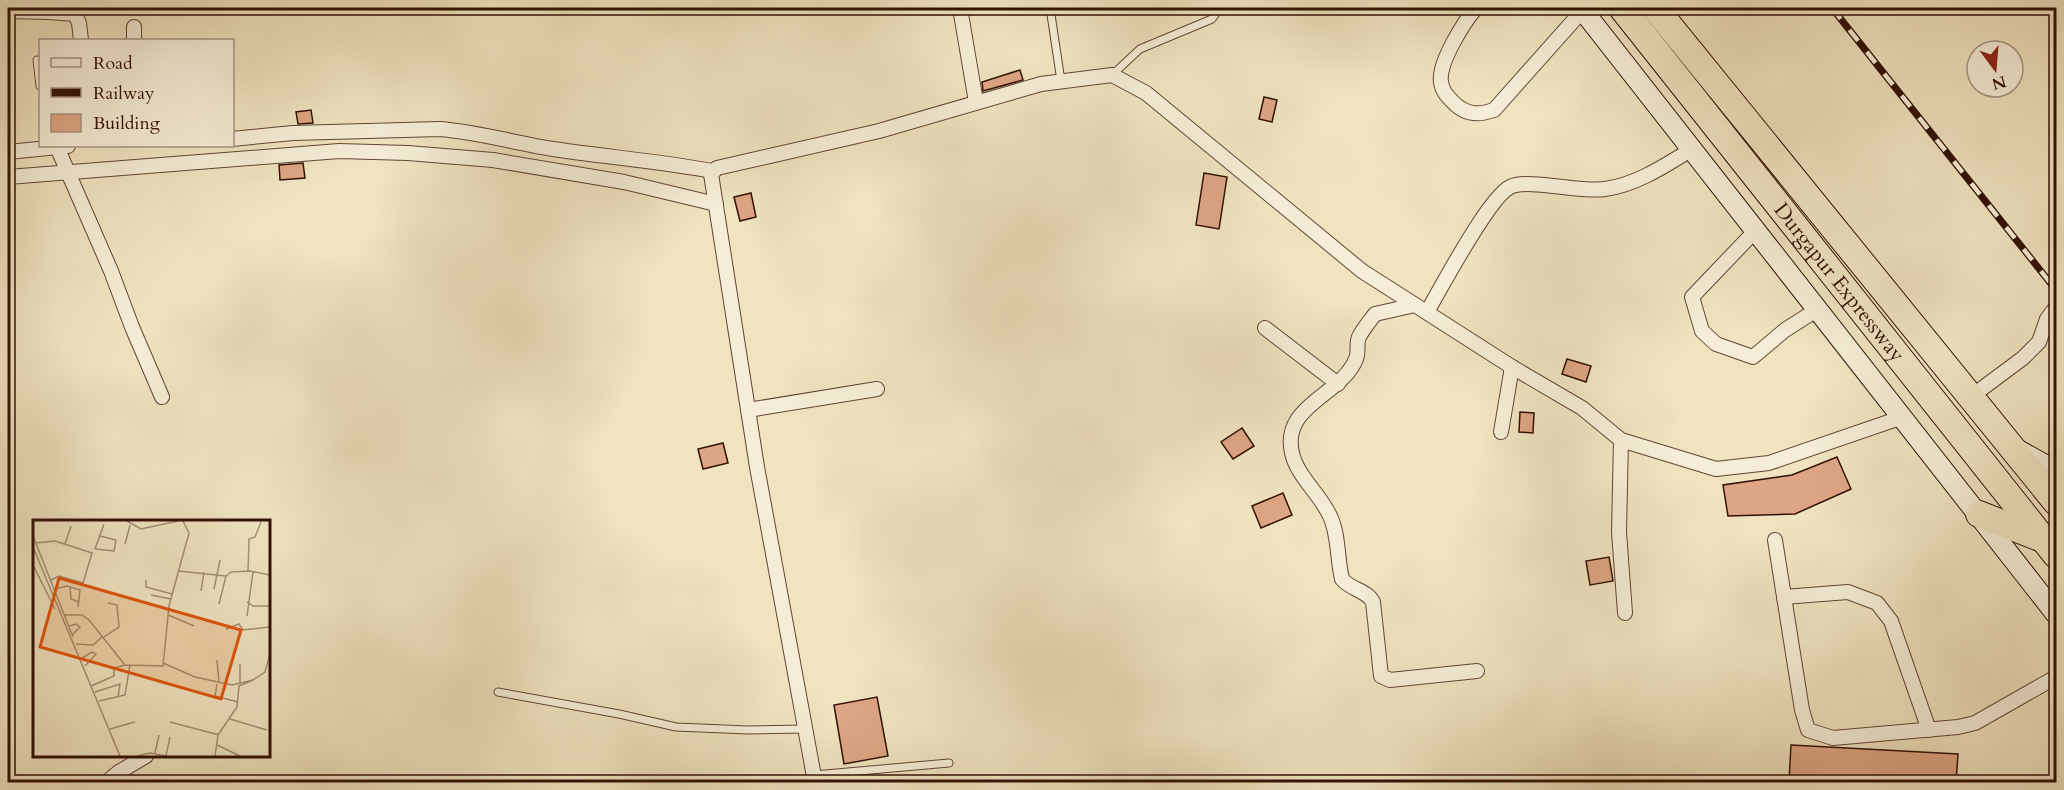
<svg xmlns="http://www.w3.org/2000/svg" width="2064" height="790" font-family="Cardo,serif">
<rect width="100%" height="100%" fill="#efe3c0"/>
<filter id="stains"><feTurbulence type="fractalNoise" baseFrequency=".00333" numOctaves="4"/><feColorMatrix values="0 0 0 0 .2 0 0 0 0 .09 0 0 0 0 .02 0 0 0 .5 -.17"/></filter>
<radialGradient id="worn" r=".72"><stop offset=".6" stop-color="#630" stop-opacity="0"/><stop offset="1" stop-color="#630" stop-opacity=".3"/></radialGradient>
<g fill="#dea584" stroke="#321105" stroke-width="1.5">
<path d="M1020,70l3,10 -40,11 -1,-9z"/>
<path d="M1264,97l13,3 -5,22 -13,-3z"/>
<path d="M311,110l2,13 -15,1 -2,-12z"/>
<path d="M303,163l2,15 -25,2 -1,-15z"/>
<path d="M1204,173l23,4 -8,52 -23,-4z"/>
<path d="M751,193l5,24 -16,4 -6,-24z"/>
<path d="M1567,359l24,7 -5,16 -24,-8z"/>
<path d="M1520,412l14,1 -1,20 -14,-1z"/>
<path d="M1242,428l12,18 -21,13 -12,-17z"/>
<path d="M723,443l5,20 -25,6 -5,-20z"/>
<path d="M1837,457l14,32 -56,25 -67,2 -5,-31 69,-10z"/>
<path d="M1283,493l9,22 -31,13 -9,-22z"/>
<path d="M1609,557l4,24 -23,4 -4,-24z"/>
<path d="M877,697l11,59 -44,8 -10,-59z"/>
<path d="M1791,745l167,9 -2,29 -167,-2z"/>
</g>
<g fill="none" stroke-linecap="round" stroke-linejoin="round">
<g stroke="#614634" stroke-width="9">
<g id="lane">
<path d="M1050,8l11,73"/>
<path d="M37,60l3,26"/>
<path d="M1112,75l28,-26 72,-30 5,-7 -1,-4"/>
<path d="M498,692l121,22 57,13 72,3 57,-1"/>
<path d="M814,775l135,-12"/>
</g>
</g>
<g stroke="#614634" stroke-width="16">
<g id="street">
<path d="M960,8l16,94"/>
<path d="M1476,8c-12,14 -38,55 -35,74 1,10 8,16 15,23 12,10 23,10 38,5l89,-100"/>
<path d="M8,11l40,1 27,2 4,9 2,17"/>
<path d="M134,40v-13"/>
<path d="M232,139l61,-6 147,-4c38,3 75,14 113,20 53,8 106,12 159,22"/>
<path d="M57,147l54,124 21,56 30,70"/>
<path d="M8,152l60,-6"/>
<path d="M8,177l331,-26 69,2 85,7 131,22 92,22"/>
<path d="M1756,230l-64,67 10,34 14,13 37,13 32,-27 33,-21"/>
<path d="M1415,305l-40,9c-5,7 -12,15 -16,23 -3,6 0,16 -3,22 -15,37 -75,46 -64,94 5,23 28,41 38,63 9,19 7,43 12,63 9,11 25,11 31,23l8,74 9,4 87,-9"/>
<path d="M1427,312c14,-24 62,-115 83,-125 18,-9 72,6 95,2 31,-4 61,-24 87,-40"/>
<path d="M1265,328l73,56"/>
<path d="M1972,396l51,-38 16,-16 8,-23 9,-12"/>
<path d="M748,410l129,-21"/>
<path d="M1501,432l11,-65"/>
<path d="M1621,440l-2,92 6,81"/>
<path d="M1775,540l27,170 6,20 25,8 125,-11 17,-4 81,-46"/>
<path d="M1784,597l64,-5 29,11 14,18 38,109"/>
<path d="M107,782l12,-10 27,-16"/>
<path d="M815,782l-58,-315 -46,-293 6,-6 162,-37 162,-47 71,-9 34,18 216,178 150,96 70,41 39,32 95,29 53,-6 134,-46"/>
</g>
</g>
<g stroke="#321105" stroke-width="22">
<g id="secondary">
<path d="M1581,8l475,606"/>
<path d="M2018,450l38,21"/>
</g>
</g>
<g stroke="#321105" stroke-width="28">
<g id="highway">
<path id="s1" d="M1622,8l434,547"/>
<path d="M1655,8l401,494"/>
<path d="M1979,514l66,26"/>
</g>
</g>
<use href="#lane" stroke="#f5edd6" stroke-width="7"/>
<use href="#street" stroke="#f5edd6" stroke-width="14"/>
<use href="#secondary" stroke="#f5edd6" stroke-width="20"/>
<use href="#highway" stroke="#efe3c0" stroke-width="26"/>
<g stroke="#321105" stroke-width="7">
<path id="rail" d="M1832,8l224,282"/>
</g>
<use href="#rail" stroke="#f5edd6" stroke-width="4.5" stroke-dasharray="14" stroke-linecap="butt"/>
</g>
<g text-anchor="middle" stroke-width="4.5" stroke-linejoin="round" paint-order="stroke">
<g font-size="21" fill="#321105" stroke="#f5edd6">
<text dy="7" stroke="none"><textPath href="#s1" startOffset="350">Durgapur Expressway</textPath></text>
</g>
</g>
<g transform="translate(33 520)">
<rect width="237" height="237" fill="#efe3c0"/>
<path fill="none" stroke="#a38f75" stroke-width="1.5" d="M94,1l14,8 37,-8M0,16l40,101M3,23l19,-2 37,12 -9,30 -24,-7 -8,4M32,24l6,-18M92,24l5,-19M0,27l87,209M62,29l19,2 2,-11 -16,-4M62,29l9,-25M0,45l22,44M145,51l48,5 5,-4 19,-1 20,4M215,51l1,-32 6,-2 6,-15M113,60v7l26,7M37,67l1,12 8,3M21,69l13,-3 13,4 -2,17M181,69l6,-29M168,71l3,-19M118,75l20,4M214,82l6,4h17M186,84l7,-28M31,95h18l7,5 36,45 38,1 6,-60 20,-73 -6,-12M135,95l26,11M214,96l6,-44M36,106l7,-2 4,3 -8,8M193,109l13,-5 4,6 27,-3M71,117l15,-10 -2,-22 -9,-2M43,124l17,1 10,-9M49,138l10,-6 4,2 -11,12M184,140l2,23M130,143l32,14 37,8 21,-5 -14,6 -2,21 -19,28 -3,21M220,160l12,-8 5,-18M207,163v-19M184,164l-2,12 23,6M58,166l23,-10v-8l11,-3M62,172l25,-8 -2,13M66,181l26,-6 5,-30M197,199l37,11M137,202l49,13M77,209l25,-7M184,225l23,11M122,233l4,-18M104,236l13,-3 16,3 4,-19"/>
<path fill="#df550c" fill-opacity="0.15" stroke="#df550c" stroke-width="3" d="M26,58l182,52 -20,69 -181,-52z"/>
<rect width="237" height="237" fill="none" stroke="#321105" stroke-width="3"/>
</g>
<rect width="2064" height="790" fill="none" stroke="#efe3c0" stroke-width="30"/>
<rect x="9" y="9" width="2046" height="772" fill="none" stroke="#321105" stroke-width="3"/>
<rect x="15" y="15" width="2034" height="760" fill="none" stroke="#321105" stroke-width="1.5"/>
<rect x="39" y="39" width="195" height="108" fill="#f5edd6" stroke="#a79582" stroke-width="1.5"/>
<rect x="51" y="58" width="30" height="9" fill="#f5edd6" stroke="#a79582" stroke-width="1.5"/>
<text x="93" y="69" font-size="18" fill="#321105">Road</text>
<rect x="51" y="88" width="30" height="9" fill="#321105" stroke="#a79582" stroke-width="1.5"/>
<text x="93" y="99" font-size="18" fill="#321105">Railway</text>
<rect x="51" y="114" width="30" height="18" fill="#dea584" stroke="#a79582" stroke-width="1.5"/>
<text x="93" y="129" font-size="18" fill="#321105">Building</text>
<g transform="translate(1995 69) rotate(164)"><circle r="28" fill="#f5edd6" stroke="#a79582" stroke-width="1.5"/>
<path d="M0-4.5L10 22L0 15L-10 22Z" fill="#8f2418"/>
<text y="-9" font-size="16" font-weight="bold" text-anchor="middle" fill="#321105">N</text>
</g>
<rect width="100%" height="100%" filter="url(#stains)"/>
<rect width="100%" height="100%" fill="url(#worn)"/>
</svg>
